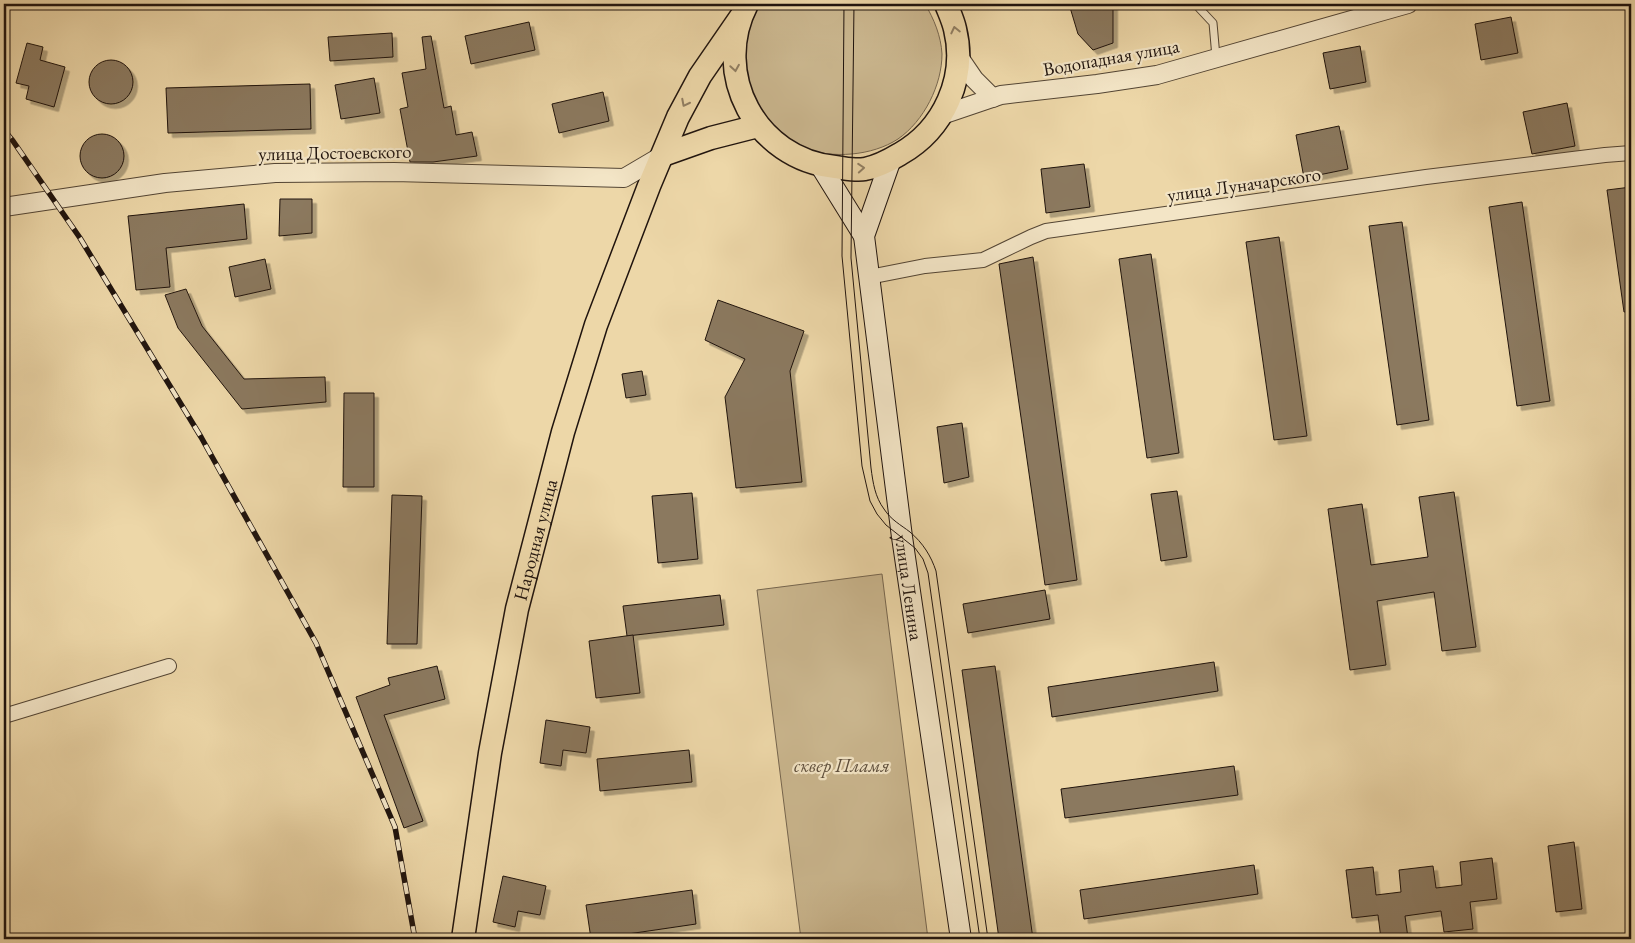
<svg xmlns="http://www.w3.org/2000/svg" width="1635" height="943" font-family="'EB Garamond',serif">
<defs>
<filter id="shadow"><feDropShadow dx="4.5" dy="4.5" stdDeviation="0" flood-color="#0004"/></filter>
</defs>
<rect width="100%" height="100%" fill="#edd7a8"/>
<filter id="stains"><feTurbulence type="fractalNoise" baseFrequency=".004" numOctaves="4"/><feColorMatrix values="0 0 0 0 .2 0 0 0 0 .09 0 0 0 0 .02 0 0 0 .5 -.17"/></filter>
<radialGradient id="worn" r=".72"><stop offset=".6" stop-color="#630" stop-opacity="0"/><stop offset="1" stop-color="#630" stop-opacity=".3"/></radialGradient>
<g fill="#cab68e" stroke="#75654e">
<path d="M759,4h166c9,15 16,32 17,50 0,31 -18,67 -44,85 -26,17 -66,20 -95,9 -5,-3 -11,-7 -16,-10 -4,-3 -9,-6 -12,-9 -13,-13 -21,-28 -27,-45 -8,-24 -4,-60 11,-80z"/>
<path d="M882,574l46,365h-127l-44,-349z"/>
</g>
<g fill="#8b795e" stroke="#20140e" filter="url(#shadow)">
<path d="M1069,4h44v39l-20,7 -15,-16z"/>
<path d="M1511,17l7,36 -37,7 -6,-36z"/>
<path d="M529,22l6,28 -64,14 -6,-28z"/>
<path d="M392,33l1,24 -63,4 -2,-24z"/>
<path d="M431,36l13,72 7,-2 5,29 16,-3 5,24 -44,6h-23l-10,-53 8,-2 -6,-34 24,-4 -4,-32z"/>
<path d="M27,43l16,4 -3,13 25,7 -11,40 -28,-8 3,-13 -13,-3z"/>
<path d="M1360,46l6,36 -36,7 -7,-36z"/>
<circle cx="111" cy="82" r="22"/>
<path d="M374,78l6,35 -39,6 -6,-34z"/>
<path d="M310,84l1,45 -143,4 -2,-45z"/>
<path d="M603,92l6,29 -50,12 -7,-29z"/>
<path d="M1567,103l8,43 -43,8 -9,-42z"/>
<path d="M1339,126l9,43 -44,9 -8,-43z"/>
<circle cx="102" cy="156" r="22"/>
<path d="M1084,164l6,43 -44,6 -5,-44z"/>
<path d="M1631,187v124l-7,1 -17,-122z"/>
<path d="M280,199h32v34l-33,3z"/>
<path d="M1522,202l28,199 -33,5 -28,-199z"/>
<path d="M244,204l3,35 -81,9 4,39 -34,3 -8,-74z"/>
<path d="M1402,222l27,198 -32,5 -28,-199z"/>
<path d="M1279,237l28,199 -33,4 -28,-198z"/>
<path d="M1151,254l28,199 -32,5 -28,-199z"/>
<path d="M1033,257l44,323 -32,5 -46,-321z"/>
<path d="M265,259l6,30 -36,8 -6,-30z"/>
<path d="M186,289l16,37 42,53 81,-2 1,25 -84,7 -64,-81 -13,-33z"/>
<path d="M718,300l86,31 -14,40 12,111 -66,6 -11,-91 20,-38 -40,-19z"/>
<path d="M642,371l4,24 -20,3 -4,-24z"/>
<path d="M344,393h30v94h-31z"/>
<path d="M962,423l7,54 -25,6 -7,-56z"/>
<path d="M1177,491l10,66 -26,4 -10,-67z"/>
<path d="M1454,492l22,155 -34,4 -8,-59 -57,9 9,64 -36,5 -22,-161 34,-5 9,61 57,-8 -9,-60z"/>
<path d="M692,493l6,66 -40,4 -6,-67z"/>
<path d="M392,495l30,1 -5,148h-30z"/>
<path d="M1045,590l5,29 -82,14 -5,-29z"/>
<path d="M720,595l4,30 -97,11 -4,-30z"/>
<path d="M633,635l7,58 -44,5 -7,-57z"/>
<path d="M1214,662l4,29 -166,26 -4,-30z"/>
<path d="M437,666l8,33 -61,16 39,106 -19,7 -48,-131 34,-12 -2,-7z"/>
<path d="M995,666l38,273h-34l-37,-269z"/>
<path d="M546,720l44,7 -4,26 -23,-3 -2,16 -21,-3z"/>
<path d="M689,750l3,32 -92,9 -3,-32z"/>
<path d="M1234,766l4,29 -173,23 -4,-29z"/>
<path d="M1574,842l8,67 -26,3 -8,-66z"/>
<path d="M1492,858l5,41 -27,3 3,27 -29,3 -3,-21 -36,5 3,22 -27,1 -3,-24 -26,3 -6,-48 27,-3 3,28 25,-3 -2,-22 34,-4 3,22 26,-3 -2,-23z"/>
<path d="M1254,865l4,29 -174,25 -4,-29z"/>
<path d="M503,876l43,10 -6,29 -22,-4 -3,16 -22,-5z"/>
<path d="M692,890l4,34 -75,11 1,4h-31l-5,-34z"/>
</g>
<g fill="none" stroke-linecap="round" stroke-linejoin="round">
<g stroke="#534534" stroke-width="9">
<path id="service" d="M1199,8l14,15 3,34"/>
</g>
<g stroke="#534534" stroke-width="16">
<g id="minor">
<path d="M869,277l56,-11 58,-6 48,-23 15,-6 380,-54 179,-22 26,-2"/>
<path d="M4,716l165,-50"/>
</g>
</g>
<g stroke="#534534" stroke-width="20">
<g id="tertiary">
<path d="M959,57l15,22 19,19"/>
<path d="M942,115l59,-20 96,-11 60,-9 251,-71"/>
<path d="M4,207l161,-24 110,-10 119,-1 230,6 39,-23"/>
</g>
</g>
<g stroke="#20140e" stroke-width="22">
<g id="secondary">
<path id="s1" d="M891,159l-27,77 38,301 59,402"/>
<path d="M820,165l44,71"/>
</g>
</g>
<g stroke="#20140e" stroke-width="25">
<g id="primary">
<path d="M747,4c-36,70 9,155 88,163 9,1 21,4 30,2 12,-2 25,-9 35,-15 44,-25 67,-76 55,-125 -2,-9 -6,-17 -9,-25"/>
<path d="M663,155l48,-17 47,-12"/>
<path id="s2" d="M463,939l27,-186 27,-144 46,-177 33,-107 53,-139 29,-69 22,-41 40,-58"/>
</g>
</g>
<use href="#service" stroke="#f3e5c6" stroke-width="7"/>
<use href="#minor" stroke="#f3e5c6" stroke-width="14"/>
<use href="#tertiary" stroke="#f3e5c6" stroke-width="18"/>
<use href="#secondary" stroke="#f3e5c6" stroke-width="20"/>
<use href="#primary" stroke="#edd7a8" stroke-width="22"/>
<g stroke="#20140e" stroke-width="1">
<path d="M844,4l-2,252 20,210 8,35 7,13 9,11 29,23 8,11 5,14 52,366"/>
<path d="M854,4l-3,254 20,210c2,15 4,29 13,41 7,11 17,16 26,23 13,11 21,24 26,39l52,368"/>
</g>
<g stroke="#20140e" stroke-width="5.5">
<path id="rail" d="M4,130l9,11 67,97 121,199 115,206 79,184 20,112"/>
</g>
<use href="#rail" stroke="#f3e5c6" stroke-width="4" stroke-dasharray="11" stroke-linecap="butt"/>
</g>
<defs><path id="oneway-chevron" d="M-2-3.5L2.5 0L-2 3.5" fill="none" stroke-width="1.6" stroke-linecap="round" stroke-linejoin="round" transform="scale(1.25)"/></defs>
<g stroke="#917f63">
<use href="#oneway-chevron" transform="translate(955 30) rotate(-103)"/>
<use href="#oneway-chevron" transform="translate(735 68) rotate(81)"/>
<use href="#oneway-chevron" transform="translate(685 103) rotate(117)"/>
<use href="#oneway-chevron" transform="translate(861 168) rotate(-4)"/>
</g>
<g text-anchor="middle" stroke-width="4.5" stroke-linejoin="round" paint-order="stroke">
<g font-size="19" fill="#20140e" stroke="#f3e5c6">
<text transform="translate(1111 57) rotate(-10)" y="7">Водопадная улица</text>
<text transform="translate(335 152) rotate(-1)" y="7">улица Достоевского</text>
<text transform="translate(1244 184) rotate(-8)" y="7">улица Луначарского</text>
<text dy="7" stroke="none"><textPath href="#s2" startOffset="406">Народная улица</textPath></text>
<text dy="7" stroke="none"><textPath href="#s1" startOffset="436">улица Ленина</textPath></text>
</g>
<g font-size="19" font-style="italic" fill="#5c4d3b" stroke="#f3e5c6">
<text x="842" y="772">сквер Пламя</text>
</g>
</g>
<rect width="1635" height="943" fill="none" stroke="#edd7a8" stroke-width="20"/>
<rect x="5" y="5" width="1625" height="933" fill="none" stroke="#20140e" stroke-width="2.5"/>
<rect x="10" y="10" width="1615" height="923" fill="none" stroke="#20140e"/>
<rect width="100%" height="100%" filter="url(#stains)"/>
<rect width="100%" height="100%" fill="url(#worn)"/>
</svg>
